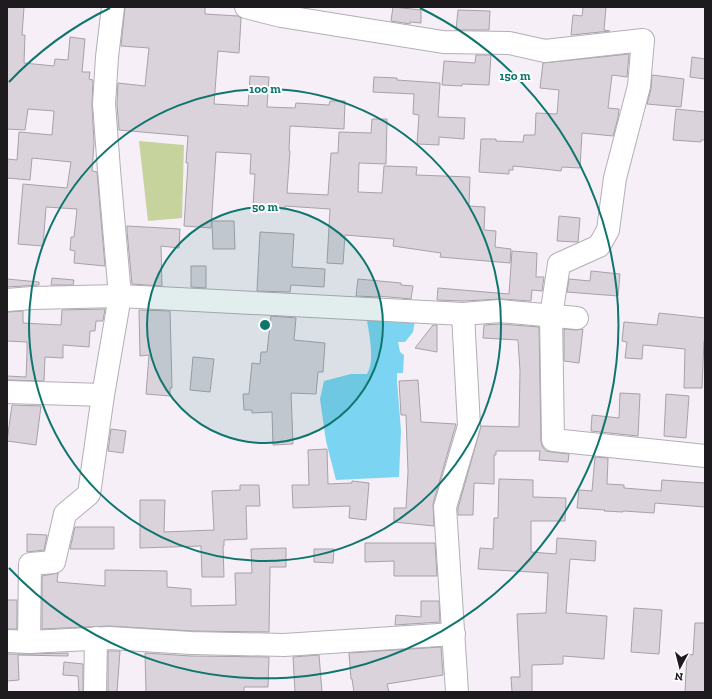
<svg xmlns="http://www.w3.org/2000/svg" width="712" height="699" font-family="'Zilla Slab',serif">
<rect width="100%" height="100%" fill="#f6eff8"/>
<path fill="#c7d39d" d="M139,141l45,4 -2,73 -34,3z"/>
<path fill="#7bd4f2" d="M366,314l49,7 -2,11 -8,10h-7l2,10 4,3 -1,18h-6v8l4,50 -2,46 -63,3 -10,-39 -6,-42 4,-18 27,-7h16c9,-13 1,-45 -1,-60z"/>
<g fill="#dad3dc" stroke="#a7a1a9">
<path d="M7,7h17l-2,28h3l-1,28 30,3 1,-7 13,1 2,-23 15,2 -3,33h8l-1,7 4,1 -1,25 2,38 -2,28 5,1 8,94 -31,-3 1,-12 -5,-1 1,-13h3l3,-28 -31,-2 -3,39 -25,-2 5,-60 44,4 4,-26 -39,-4 -2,22 -23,-2v-19l10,1 2,-28 33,3 2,-24 -26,-2 -3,21 -18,-1z"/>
<path d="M125,7h80v7l33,2 3,2 -2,35 -21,-2 -4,53 34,2 2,-30 19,1 -2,30 28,1 1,-5 33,2 1,-4h15l-1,28 -54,-3 -1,25h1l-3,42 41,2 3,-42h7l1,-21 32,1 1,-14h15l-1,45 -27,-1 -1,29 24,1 2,-27 33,1 -1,8 54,2 -1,29 16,1 -1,23 12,1 -1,16 16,2 -1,14 -70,-6 1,-4 -48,-7 1,-7 -49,-4 -2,29 -16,-1 3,-54 -45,-3v2l-32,-2 2,-32h-5l1,-20 -35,-2 -5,76 -27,-2 4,-63h-2l2,-27 -69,-6 -2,-26 1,-21 27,3 4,-38 -28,-2z"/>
<path d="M393,7l28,3v13l-11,-1v2l-19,-3z"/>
<path d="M583,7h23l-2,23 6,1 -39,4 2,-20 9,1z"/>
<path d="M458,10l32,1 -1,19h-33z"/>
<path d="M629,54l-2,23 -15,-2 -4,33 11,1 -1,9 -5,18 -31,-3 -2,35 -18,-1 -1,4 -17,-2 -31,-3v4h-4v4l-30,-2 2,-33h15v2l27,1 1,-7h11l1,-22 21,1 2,-24 -19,-2 3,-25z"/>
<path d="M476,55h15l-2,30 -27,-1v2l-20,-1 2,-24 31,2z"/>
<path d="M692,57l13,2v20l-15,-2z"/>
<path d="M652,75l32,4 -3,28 -34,-3 4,-15z"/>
<path d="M374,77l23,1v2l43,3 -2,34 27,1 -1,21 -25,-2v8l-22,-1 2,-29 -6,-1 1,-20 -41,-2z"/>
<path d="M676,109l29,3v28h-4v2l-28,-2z"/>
<path d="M559,216l21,2 -2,24h-1l-20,-1z"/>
<path d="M212,221h22l1,28h-22z"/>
<path d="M127,226l53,3 -1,19 -18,-2 1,40 -30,-2 -5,-53z"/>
<path d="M260,232l34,2 -2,33 33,2 -1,18 -33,-2 -1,7 -33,-1z"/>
<path d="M512,251l25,2 -1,24h8l-2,14 -10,-1 -1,11 -30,-2 -38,2 -26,-1 1,-12 71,6z"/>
<path d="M191,266h15v22l-15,-1z"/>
<path d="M591,271l29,3 -2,22 -51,-4 2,-13 21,2z"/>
<path d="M52,278l22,2 -1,5h-22z"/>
<path d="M7,279l32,3v3l-32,2z"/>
<path d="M358,279l43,4v2l12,1 -2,13 -33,-3v1l-22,-1z"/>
<path d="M105,309l-2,12h-7l-1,10h-5l-1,16 -26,-2v13l-18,-1 -1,24 -37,-1v-4l19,1 1,-24v-11l-20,-1v-29l16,-1v12l38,2 1,-15z"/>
<path d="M139,310l31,1 2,77h-2v8l-24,-2 3,-39 -9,1z"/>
<path d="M659,313l46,5v23h-1l-2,47h-18l1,-39 -42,-4 -1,14 -17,-1 2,-16 -5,-1 2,-19 33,3z"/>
<path d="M271,316l25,2 -2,22 31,3 -2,29h-5l-2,22 -25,-1 2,51 -20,1 -1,-33 -20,1v-3h-8l-1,-16h6l3,-31 8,1 1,-12h6z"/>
<path d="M500,324l39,3 2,114 1,5 4,5 6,1 17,2 -1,8 -29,-2 1,-9h-44v4h-2v29l-20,-1 -1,32h-15v-7l23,-82 38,1 1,-56 -2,-31 -35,-2 1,-13z"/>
<path d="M433,325h4v27l-22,-4z"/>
<path d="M564,329l12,1 7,-1 -4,34 -15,-2z"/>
<path d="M193,357l21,2 -4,33 -20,-2z"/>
<path d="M418,380l3,42 35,2 -23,80 1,22 -40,-4v-14h12l2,-36 -2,-57h-5l-2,-34z"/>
<path d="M620,393l20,1 -2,42 -47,-5 1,-16 27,3z"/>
<path d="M666,394l23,2 -3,42 -22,-2z"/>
<path d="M12,405l29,1 -5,39 -29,-4z"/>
<path d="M111,429l15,2 -3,22 -15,-2z"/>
<path d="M327,449l1,35 24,-1v-2l17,2 -3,37 -17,-2 1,-12 -57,2 -1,-23h17l-1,-35z"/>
<path d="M595,457l13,1 -1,26 17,1v3l37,3 1,-11 43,3v24l-50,-4 -1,10 -31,-2v1l-19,-1 1,-1 -28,-2 2,-18 13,1z"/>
<path d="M499,479l34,1v17l33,1 -1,23h-34v31l25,2 1,-16 39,3 -1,20 -25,-2 -4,54 41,3 -3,43 -41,-3v8l-31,1v27h-20l-1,-15h9l-3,-63 29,-1 2,-40 -70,-4 2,-21 13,1 1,-31h4z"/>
<path d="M240,485h19l1,21h-14l1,33 -23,1v6h-1l1,31h-22l-1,-31 -61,2v-48h25l-1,32 50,-2 -2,-39 28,-1z"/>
<path d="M75,527h39v22h-44z"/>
<path d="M27,534l20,1 -3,15 -17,2z"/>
<path d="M365,543h70l2,33h-43v-15l-29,1z"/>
<path d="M286,548v19h-16v3l-1,62 -77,-1 -82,-5 -68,3v-53l16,-3 -1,9 48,4v-16l62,1v16l24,2v17l45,-1 -1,-32h17l-1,-24z"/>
<path d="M314,549h20l-1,14 -19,-1z"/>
<rect x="7" y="600" width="10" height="29"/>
<path d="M421,601h18l1,21 -45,3 1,-10 25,2z"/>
<path d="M634,608l28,2 -3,44 -28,-2z"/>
<path d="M695,623h10v69h-20l2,-38 6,1z"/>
<path d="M441,647l2,28 -56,9 2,8h-35l-2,-13h-1l-2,-26z"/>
<path d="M108,651h12l-3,41h-9z"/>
<path d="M68,653v3l-50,-1 1,25 -12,1v-27h23z"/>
<path d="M145,653l46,3 78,1 -1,30h-24v5h-98z"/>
<path d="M319,655l3,37h-27l-2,-35z"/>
<path d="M64,662l19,2v28h-4l-1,-16 -15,-1z"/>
</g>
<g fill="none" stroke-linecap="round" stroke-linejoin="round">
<g stroke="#b4aeb6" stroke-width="24">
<g id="minor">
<path d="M246,7l35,9 162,26 66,1 36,8 98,-11 -4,46 -24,92 -7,52 -9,16 -40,18 -8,52 2,124 152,16"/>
<path d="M7,300l25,-2 88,-2 343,18 6,112 -24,81 12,185"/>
<path d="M463,314l37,-3 77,7"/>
<path d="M7,392l96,3"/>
<path d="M7,641l22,1 80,-4 82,5 93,2 170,-11"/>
<path d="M29,642l1,-78 24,-2 11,-48 24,-20 14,-99 17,-99 -11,-126 -5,-66 3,-47 6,-50"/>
<path d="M95,692l1,-54"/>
</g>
</g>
<use href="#minor" stroke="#fff" stroke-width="22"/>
</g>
<circle cx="265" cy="325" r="118" fill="#0f766e" fill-opacity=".12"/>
<g fill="none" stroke="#0f766e" stroke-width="2">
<circle cx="265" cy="325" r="118"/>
<circle cx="265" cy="325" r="236"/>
<path d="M9 82A353 353 0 0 1 110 8M420 8A353 353 0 1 1 9 568"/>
</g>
<circle cx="265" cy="325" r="6" fill="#0f766e" stroke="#fff" stroke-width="2"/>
<g font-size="12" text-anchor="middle" font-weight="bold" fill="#0f766e" stroke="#fff" stroke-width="4" stroke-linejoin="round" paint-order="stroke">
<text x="515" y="80">150 m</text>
<text x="265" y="93">100 m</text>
<text x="265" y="211">50 m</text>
</g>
<rect width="712" height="699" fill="none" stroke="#1d1b1e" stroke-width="16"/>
<g transform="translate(680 667) rotate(187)" stroke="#ffffff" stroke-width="3" paint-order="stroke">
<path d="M0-3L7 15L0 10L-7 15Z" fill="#1d1b1e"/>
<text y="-6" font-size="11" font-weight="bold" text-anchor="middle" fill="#1d1b1e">N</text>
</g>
</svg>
